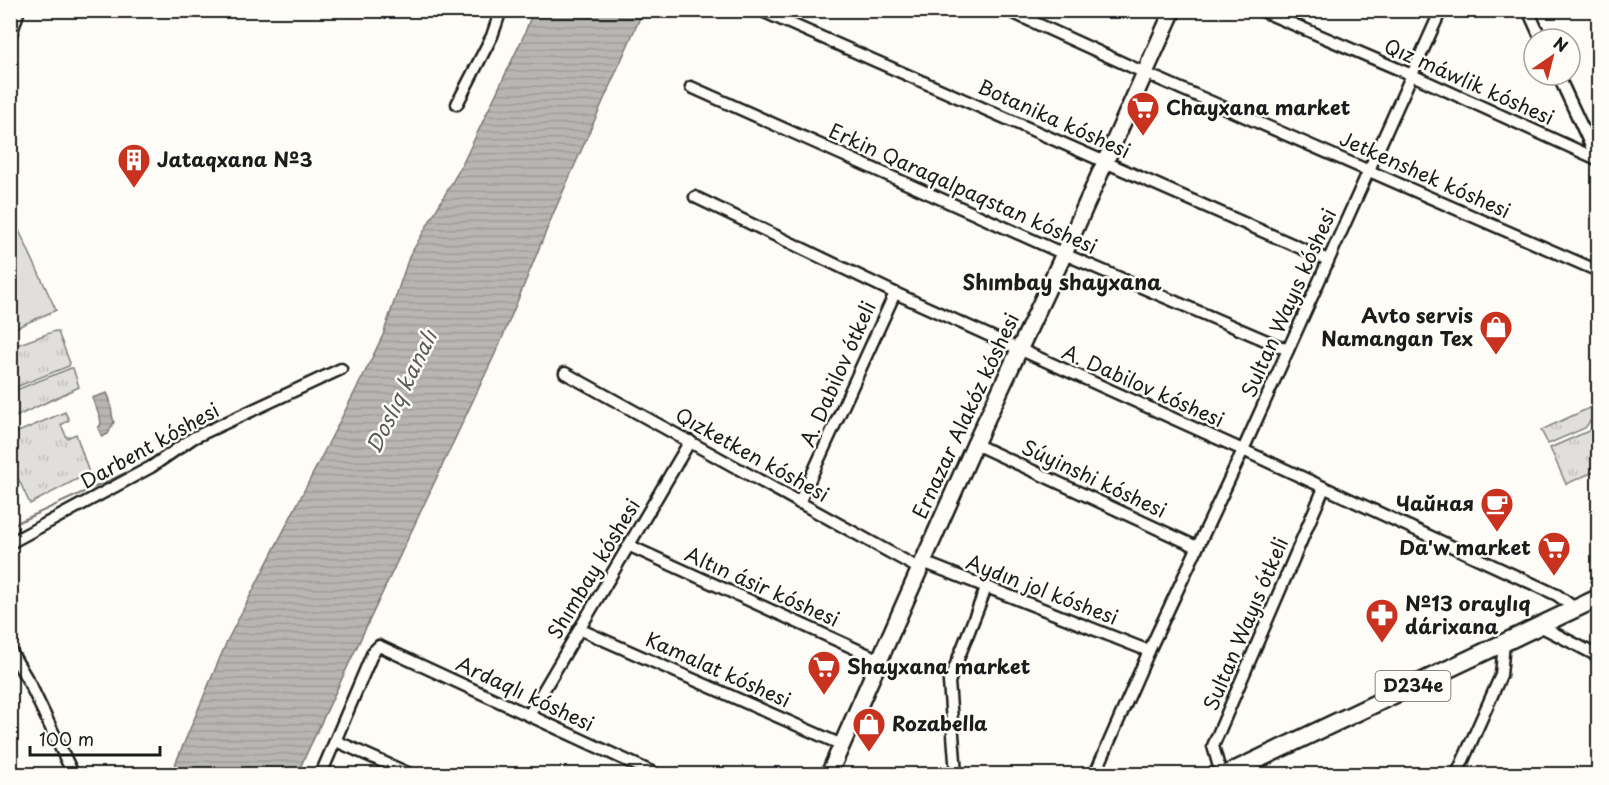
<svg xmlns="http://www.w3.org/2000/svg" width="1609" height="785" font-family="'Playpen Sans',sans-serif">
<defs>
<pattern id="grass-tufts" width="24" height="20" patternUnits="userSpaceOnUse" patternTransform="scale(1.5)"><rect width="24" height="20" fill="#e0dfdb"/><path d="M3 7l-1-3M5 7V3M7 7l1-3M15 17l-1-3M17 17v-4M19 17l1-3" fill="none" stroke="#c0bfbb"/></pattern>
<pattern id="water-rules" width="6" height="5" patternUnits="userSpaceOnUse" patternTransform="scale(1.5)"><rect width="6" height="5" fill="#b7b6b2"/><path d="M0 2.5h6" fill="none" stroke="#9d9c98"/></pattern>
</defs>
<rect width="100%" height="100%" fill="#fdfcf7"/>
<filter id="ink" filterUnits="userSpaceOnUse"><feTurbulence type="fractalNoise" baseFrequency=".0167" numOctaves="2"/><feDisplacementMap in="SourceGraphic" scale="12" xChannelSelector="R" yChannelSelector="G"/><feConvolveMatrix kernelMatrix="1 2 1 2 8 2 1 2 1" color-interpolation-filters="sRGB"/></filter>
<g filter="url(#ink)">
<g fill="url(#grass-tufts)" stroke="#7e7e7c" stroke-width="1.5">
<path d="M55,331l3,1 12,31 -1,3 -58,23v-42z"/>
<path d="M71,368h2l6,19 -68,32v-27z"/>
<path d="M1598,404v7l-13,17 -37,16 -7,-14z"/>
<path d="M65,412l4,8 -8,5 6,13 9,-4 13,39 -59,31 -19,-41v-28z"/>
<path d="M1593,429l5,1v40l-32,14 -16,-36z"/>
</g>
<path fill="#e0dfdb" stroke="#7e7e7c" stroke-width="1.5" d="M10,211l46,99 -45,20h-1z"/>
<g fill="url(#water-rules)" stroke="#797876" stroke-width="1.5">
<path d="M533,11h110l-89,201 -53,129 -204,433h-126l56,-133 139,-271 17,-35 26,-78 53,-92 62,-130z"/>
<path d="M107,393c6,10 3,19 7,29l-6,12 -6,3 -4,-9 3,-4 -1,-7 -8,-19z"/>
</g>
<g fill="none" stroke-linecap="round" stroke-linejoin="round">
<g stroke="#797876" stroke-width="2">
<path d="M304,381l29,-15"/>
<path d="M149,462l53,-36 26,-10"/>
<path d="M10,526l128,-59"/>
</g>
<g stroke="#1c1c1c" stroke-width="15">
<g id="minor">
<path d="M1007,10l138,63 453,198"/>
<path d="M1260,10l152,65 185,84"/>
<path d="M1528,10l13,29"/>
<path d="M764,12l564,248"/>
<path d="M10,38l9,-28"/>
<path d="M1558,75l39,84"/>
<path d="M691,87l373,167 224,96"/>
<path d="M457,104l35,-68 9,-26"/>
<path d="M695,197l200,96 348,157 314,145 19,14"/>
<path d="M565,373l355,196"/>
<path d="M975,444l222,103"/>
<path d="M799,503l96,-210"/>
<path d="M10,543l141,-76 42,-29 148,-69"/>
<path d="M630,546l250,114"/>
<path d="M923,562l226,89"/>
<path d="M1540,626l58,30"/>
<path d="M579,629l263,116"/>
<path d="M10,650l20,34 43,90"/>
<path d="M529,715l161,-274"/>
<path d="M336,741l74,33"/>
<path d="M321,774l52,-122 6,-6 277,128"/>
<path d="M956,774l-7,-92 37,-94"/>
<path d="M1095,774l54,-123 94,-201 198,-440"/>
<path d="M1221,774l-8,-28 111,-258"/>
<path d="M1457,774l44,-99 3,-32"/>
</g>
</g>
<g stroke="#1c1c1c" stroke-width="20">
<path id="secondary" d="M829,774l146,-330 89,-190 109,-244"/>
</g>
<g stroke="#1c1c1c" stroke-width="21">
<path id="primary" d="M1227,774l371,-176"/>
</g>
<use href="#minor" stroke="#fdfcf7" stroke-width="10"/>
<use href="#secondary" stroke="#fdfcf7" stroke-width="15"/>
<use href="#primary" stroke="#fdfcf7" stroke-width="16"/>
</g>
</g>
<defs>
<g id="supermarket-pin" transform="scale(1.725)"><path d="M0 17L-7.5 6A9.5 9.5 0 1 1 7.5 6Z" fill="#c8321e" stroke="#fdfcf7"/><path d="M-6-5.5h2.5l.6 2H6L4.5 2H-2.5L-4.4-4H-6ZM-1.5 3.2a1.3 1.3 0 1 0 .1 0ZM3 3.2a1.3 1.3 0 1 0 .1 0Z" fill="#fff"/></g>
<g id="building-pin" transform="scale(1.725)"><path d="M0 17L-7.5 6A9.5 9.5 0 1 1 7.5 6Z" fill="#c8321e" stroke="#fdfcf7"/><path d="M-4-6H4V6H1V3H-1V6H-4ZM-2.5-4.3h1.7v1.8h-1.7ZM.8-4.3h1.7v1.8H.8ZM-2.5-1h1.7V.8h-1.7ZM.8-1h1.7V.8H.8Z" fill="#fff"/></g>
<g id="shop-pin" transform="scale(1.725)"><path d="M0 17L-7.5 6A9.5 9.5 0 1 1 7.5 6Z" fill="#c8321e" stroke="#fdfcf7"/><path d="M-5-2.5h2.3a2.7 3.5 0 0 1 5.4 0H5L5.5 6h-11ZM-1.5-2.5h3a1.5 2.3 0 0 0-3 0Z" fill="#fff"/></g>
<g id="cafe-pin" transform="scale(1.725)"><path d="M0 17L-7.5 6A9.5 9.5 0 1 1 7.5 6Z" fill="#c8321e" stroke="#fdfcf7"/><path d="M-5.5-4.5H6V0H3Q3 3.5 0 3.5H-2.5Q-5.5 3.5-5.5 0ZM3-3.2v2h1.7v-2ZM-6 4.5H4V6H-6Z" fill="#fff"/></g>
<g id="pharmacy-pin" transform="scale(1.725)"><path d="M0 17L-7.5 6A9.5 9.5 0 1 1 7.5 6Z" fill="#c8321e" stroke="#fdfcf7"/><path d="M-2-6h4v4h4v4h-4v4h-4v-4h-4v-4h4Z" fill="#fff"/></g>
</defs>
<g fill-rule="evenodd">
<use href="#supermarket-pin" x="1143" y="108"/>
<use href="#building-pin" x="134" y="160"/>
<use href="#shop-pin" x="1496" y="327"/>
<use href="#cafe-pin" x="1497" y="504"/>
<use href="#supermarket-pin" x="1554" y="548"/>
<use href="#pharmacy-pin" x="1382" y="615"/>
<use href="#supermarket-pin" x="824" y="667"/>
<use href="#shop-pin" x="869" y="724"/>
</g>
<g text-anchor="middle" stroke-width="5" stroke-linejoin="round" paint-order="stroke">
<rect fill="#fdfcf7" stroke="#605f5e" stroke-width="1.5" x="1375.5" y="671" width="75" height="30" rx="4.5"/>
<g font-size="18" font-weight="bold" fill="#1c1c1c">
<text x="1413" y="692">D234e</text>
</g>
<g font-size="20" fill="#1c1c1c" stroke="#fdfcf7">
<text transform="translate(1469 82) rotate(24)" y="7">Qız máwlik kóshesi</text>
<text transform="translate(1054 119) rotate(24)" y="7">Botanika kóshesi</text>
<text transform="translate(1425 175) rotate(24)" y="7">Jetkenshek kóshesi</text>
<text transform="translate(963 189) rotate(24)" y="7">Erkin Qaraqalpaqstan kóshesi</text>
<text transform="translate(1289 303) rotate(-66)" y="7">Sultan Wayıs kóshesi</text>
<text transform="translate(838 374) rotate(-66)" y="7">A. Dabilov ótkeli</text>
<text transform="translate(1143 386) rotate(24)" y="7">A. Dabilov kóshesi</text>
<text transform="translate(966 416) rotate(-65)" y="7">Ernazar Alakóz kóshesi</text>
<text transform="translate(150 446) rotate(-29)" y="7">Darbent kóshesi</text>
<text transform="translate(752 455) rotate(29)" y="7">Qızketken kóshesi</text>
<text transform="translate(1094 479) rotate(25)" y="7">Súyinshi kóshesi</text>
<text transform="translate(594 569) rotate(-59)" y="7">Shımbay kóshesi</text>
<text transform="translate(762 587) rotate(24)" y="7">Altın ásir kóshesi</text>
<text transform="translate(1042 590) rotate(21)" y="7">Aydın jol kóshesi</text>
<text transform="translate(1246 624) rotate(-67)" y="7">Sultan Wayıs ótkeli</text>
<text transform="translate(718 670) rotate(24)" y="7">Kamalat kóshesi</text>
<text transform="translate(525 694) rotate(25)" y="7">Ardaqlı kóshesi</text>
</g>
<g font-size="20" font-weight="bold" fill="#1c1c1c" stroke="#fdfcf7" text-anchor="start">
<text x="1166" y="115">Chayxana market</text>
<text x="157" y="167">Jataqxana №3</text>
<text x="1473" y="323" text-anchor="end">Avto servis<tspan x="1473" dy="23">Namangan Tex</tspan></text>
<text x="1474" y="511" text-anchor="end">Чайная</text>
<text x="1531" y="555" text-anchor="end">Da'w market</text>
<text x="1405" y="611">№13 oraylıq<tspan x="1405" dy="23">dárixana</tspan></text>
<text x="847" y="674">Shayxana market</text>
<text x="892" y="731">Rozabella</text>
</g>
<g font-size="21" font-weight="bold" fill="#1c1c1c" stroke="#fdfcf7">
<text x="1062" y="290">Shımbay shayxana</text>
</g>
<g font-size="21" font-style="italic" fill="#5a5a58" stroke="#fdfcf7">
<text transform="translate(402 392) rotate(-64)" y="7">Doslıq kanalı</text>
</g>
</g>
<rect width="1609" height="785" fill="none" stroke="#fdfcf7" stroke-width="36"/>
<rect x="18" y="18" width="1573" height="749" fill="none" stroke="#1c1c1c" stroke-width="2" filter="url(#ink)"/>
<g transform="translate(1552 57) rotate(35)"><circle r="28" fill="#fdfcf7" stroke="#a3a29f" stroke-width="1.5"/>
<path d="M0-4.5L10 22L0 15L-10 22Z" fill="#c8321e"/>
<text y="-9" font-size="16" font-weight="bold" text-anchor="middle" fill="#1c1c1c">N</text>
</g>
<path d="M30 746v9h130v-9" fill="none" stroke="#1c1c1c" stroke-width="3"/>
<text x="39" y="746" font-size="18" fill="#1c1c1c" stroke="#fdfcf7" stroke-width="4.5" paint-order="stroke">100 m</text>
</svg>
